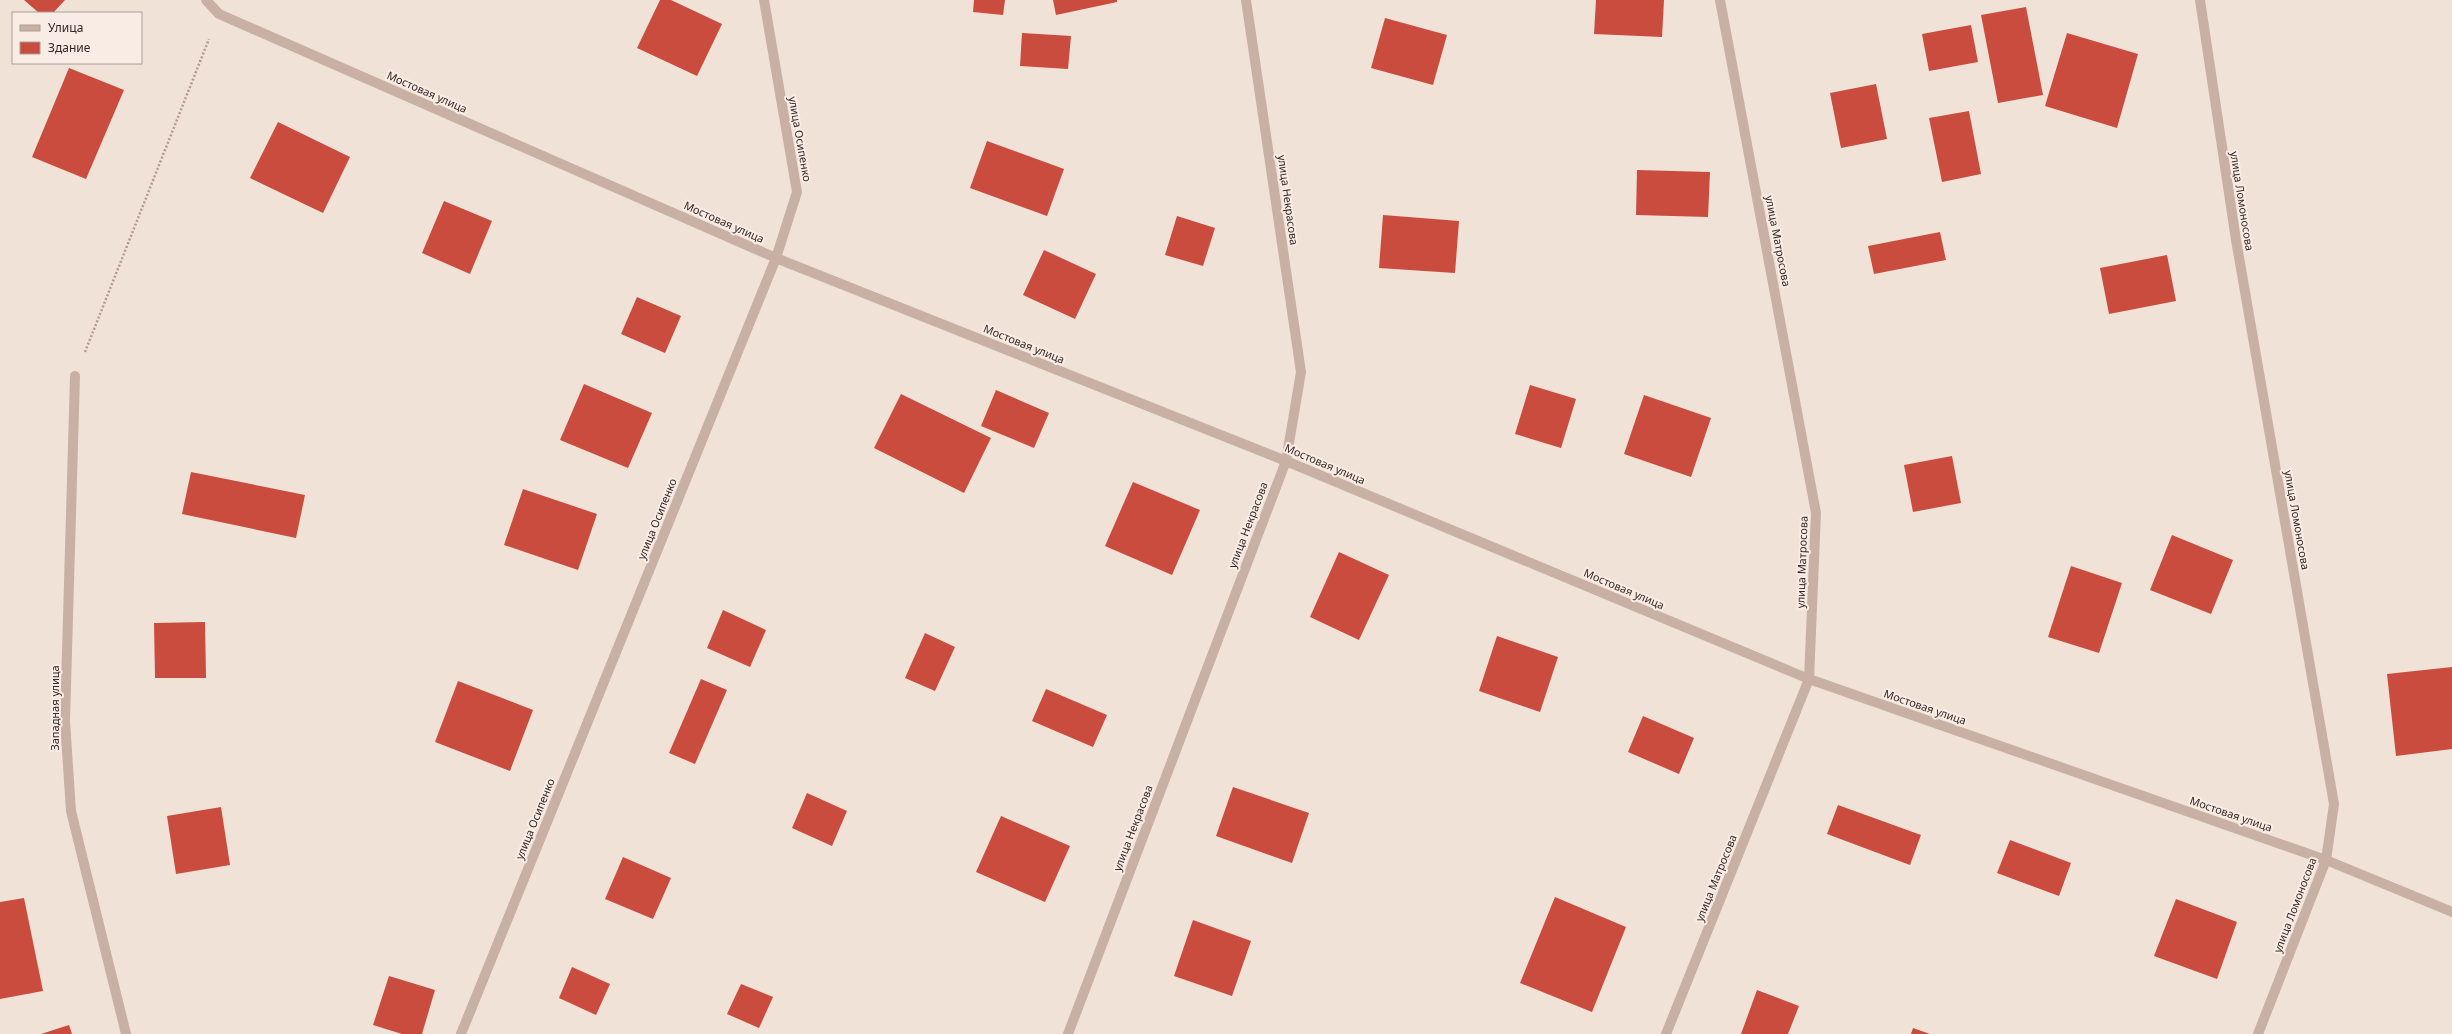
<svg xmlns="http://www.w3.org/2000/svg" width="2452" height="1034" font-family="'Noto Sans',sans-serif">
<rect width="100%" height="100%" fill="#f1e2d8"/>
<g fill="#c94c3e">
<path d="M24,0h41l-12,13h-14z"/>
<path d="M660,0h11l51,24 -25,52 -60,-28z"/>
<path d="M974,0h31l-2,15 -30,-3z"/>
<path d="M1053,0h64v2l-61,13z"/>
<path d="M1596,0h68l-2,37 -68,-3z"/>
<path d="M2026,7l17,88 -45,8 -17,-88z"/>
<path d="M1385,18l62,17 -14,50 -62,-17z"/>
<path d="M1971,25l7,37 -49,9 -7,-37z"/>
<path d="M1022,33l49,3 -3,33 -48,-3z"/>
<path d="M2067,33l71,21 -21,74 -72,-22z"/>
<path d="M69,68l55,22 -38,89 -54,-22z"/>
<path d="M1876,84l11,55 -46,9 -11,-55z"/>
<path d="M1969,111l12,63 -39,8 -13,-64z"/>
<path d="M278,122l72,35 -27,56 -73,-35z"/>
<path d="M987,141l77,28 -17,47 -77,-28z"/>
<path d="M1637,170l73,2 -2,45 -72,-2z"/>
<path d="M444,201l48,20 -22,53 -48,-21z"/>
<path d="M1383,215l76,6 -4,52 -76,-5z"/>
<path d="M1177,216l38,12 -12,38 -38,-11z"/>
<path d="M1940,232l6,28 -72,14 -6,-28z"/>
<path d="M1044,250l52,24 -21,45 -52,-24z"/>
<path d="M2167,255l9,46 -67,13 -9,-46z"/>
<path d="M637,297l44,19 -16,37 -44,-19z"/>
<path d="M584,384l68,29 -24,55 -68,-28z"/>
<path d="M1530,385l46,14 -15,49 -46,-14z"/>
<path d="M996,390l53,23 -15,35 -53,-22z"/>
<path d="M901,394l90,44 -27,55 -90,-45z"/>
<path d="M1644,395l67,23 -20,59 -67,-23z"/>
<path d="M1952,456l9,47 -48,9 -9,-47z"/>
<path d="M191,472l114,23 -9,43 -114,-24z"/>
<path d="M1133,482l67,28 -28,65 -67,-29z"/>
<path d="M523,489l74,25 -19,56 -74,-25z"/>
<path d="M2172,535l61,25 -22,54 -61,-24z"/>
<path d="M1339,552l50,23 -30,65 -49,-23z"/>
<path d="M2071,566l51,17 -23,70 -51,-16z"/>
<path d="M723,610l43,20 -16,37 -43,-19z"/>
<path d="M205,622l1,56h-51l-1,-55z"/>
<path d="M925,633l30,14 -20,44 -30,-13z"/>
<path d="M1497,636l61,21 -18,55 -61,-21z"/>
<path d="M2452,667v82l-56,7 -9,-82z"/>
<path d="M701,679l26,11 -32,74 -26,-11z"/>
<path d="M458,681l75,29 -23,61 -75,-29z"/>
<path d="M1046,689l61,26 -14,32 -61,-26z"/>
<path d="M1643,716l51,22 -15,36 -51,-22z"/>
<path d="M1233,787l76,26 -17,50 -76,-27z"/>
<path d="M807,793l40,18 -15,35 -40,-18z"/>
<path d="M1838,805l83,30 -11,30 -83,-31z"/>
<path d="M221,807l9,58 -54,9 -9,-58z"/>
<path d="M1001,816l69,30 -25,56 -69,-30z"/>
<path d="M2010,840l61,23 -12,33 -62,-23z"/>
<path d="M623,857l48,21 -18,41 -48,-20z"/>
<path d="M1555,897l71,30 -34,85 -72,-29z"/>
<path d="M24,898l19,93 -43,8v-97z"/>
<path d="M2176,899l61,23 -20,57 -63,-23z"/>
<path d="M1193,920l58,21 -19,55 -58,-20z"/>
<path d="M572,967l38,17 -14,31 -37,-17z"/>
<path d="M389,976l46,14 -13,44h-20l-29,-9z"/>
<path d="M741,984l32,13 -14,31 -32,-14z"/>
<path d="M1757,990l42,16 -11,28h-47z"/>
<path d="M69,1025l3,9h-31z"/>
<path d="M1913,1028l17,6h-19z"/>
</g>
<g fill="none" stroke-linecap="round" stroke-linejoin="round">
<path stroke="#b5998e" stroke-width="2.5" stroke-dasharray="2 2" stroke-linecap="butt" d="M85,352l124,-313"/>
<g stroke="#c9b0a4" stroke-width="10">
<path d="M206,0l13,14 557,244 510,203 523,218 517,181 126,52"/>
<path d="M2200,0l36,240 98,564 -8,56 -68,174"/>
<path d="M75,376l-10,345 6,90 55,223"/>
<path d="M461,1034l315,-776 21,-66 -33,-192"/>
<path d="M1068,1034l218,-573 15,-89 -55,-372"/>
<path d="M1666,1034l143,-355 7,-166 -96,-513"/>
</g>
</g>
<g text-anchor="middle" stroke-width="4" stroke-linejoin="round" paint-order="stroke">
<g font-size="11" fill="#342826" stroke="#f9ece4">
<text transform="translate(427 92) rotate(24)" y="4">Мостовая улица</text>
<text transform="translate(800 139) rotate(80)" y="4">улица Осипенко</text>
<text transform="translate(1288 200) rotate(82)" y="4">улица Некрасова</text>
<text transform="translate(2242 201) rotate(81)" y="4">улица Ломоносова</text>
<text transform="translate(724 222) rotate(24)" y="4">Мостовая улица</text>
<text transform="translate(1778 241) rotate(79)" y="4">улица Матросова</text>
<text transform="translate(1024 344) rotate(22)" y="4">Мостовая улица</text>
<text transform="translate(1325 464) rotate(23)" y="4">Мостовая улица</text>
<text transform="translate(657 519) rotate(-68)" y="4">улица Осипенко</text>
<text transform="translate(2297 520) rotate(80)" y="4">улица Ломоносова</text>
<text transform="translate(1248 525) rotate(-69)" y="4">улица Некрасова</text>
<text transform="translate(1802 562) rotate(-88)" y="4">улица Матросова</text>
<text transform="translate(1624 589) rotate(23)" y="4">Мостовая улица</text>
<text transform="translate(1925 707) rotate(19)" y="4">Мостовая улица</text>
<text transform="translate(55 708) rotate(-90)" y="4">Западная улица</text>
<text transform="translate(2231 814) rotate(19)" y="4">Мостовая улица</text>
<text transform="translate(535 819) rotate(-68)" y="4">улица Осипенко</text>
<text transform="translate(1133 828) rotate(-69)" y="4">улица Некрасова</text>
<text transform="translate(1716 878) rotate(-68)" y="4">улица Матросова</text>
<text transform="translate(2295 905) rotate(-69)" y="4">улица Ломоносова</text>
</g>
</g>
<rect x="12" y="12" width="130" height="52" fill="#f9ece4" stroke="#aa9e98"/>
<rect x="20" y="25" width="20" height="6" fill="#c9b0a4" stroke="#aa9e98"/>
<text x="48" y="32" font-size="12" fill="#342826">Улица</text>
<rect x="20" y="42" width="20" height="12" fill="#c94c3e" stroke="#aa9e98"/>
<text x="48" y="52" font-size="12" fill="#342826">Здание</text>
</svg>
